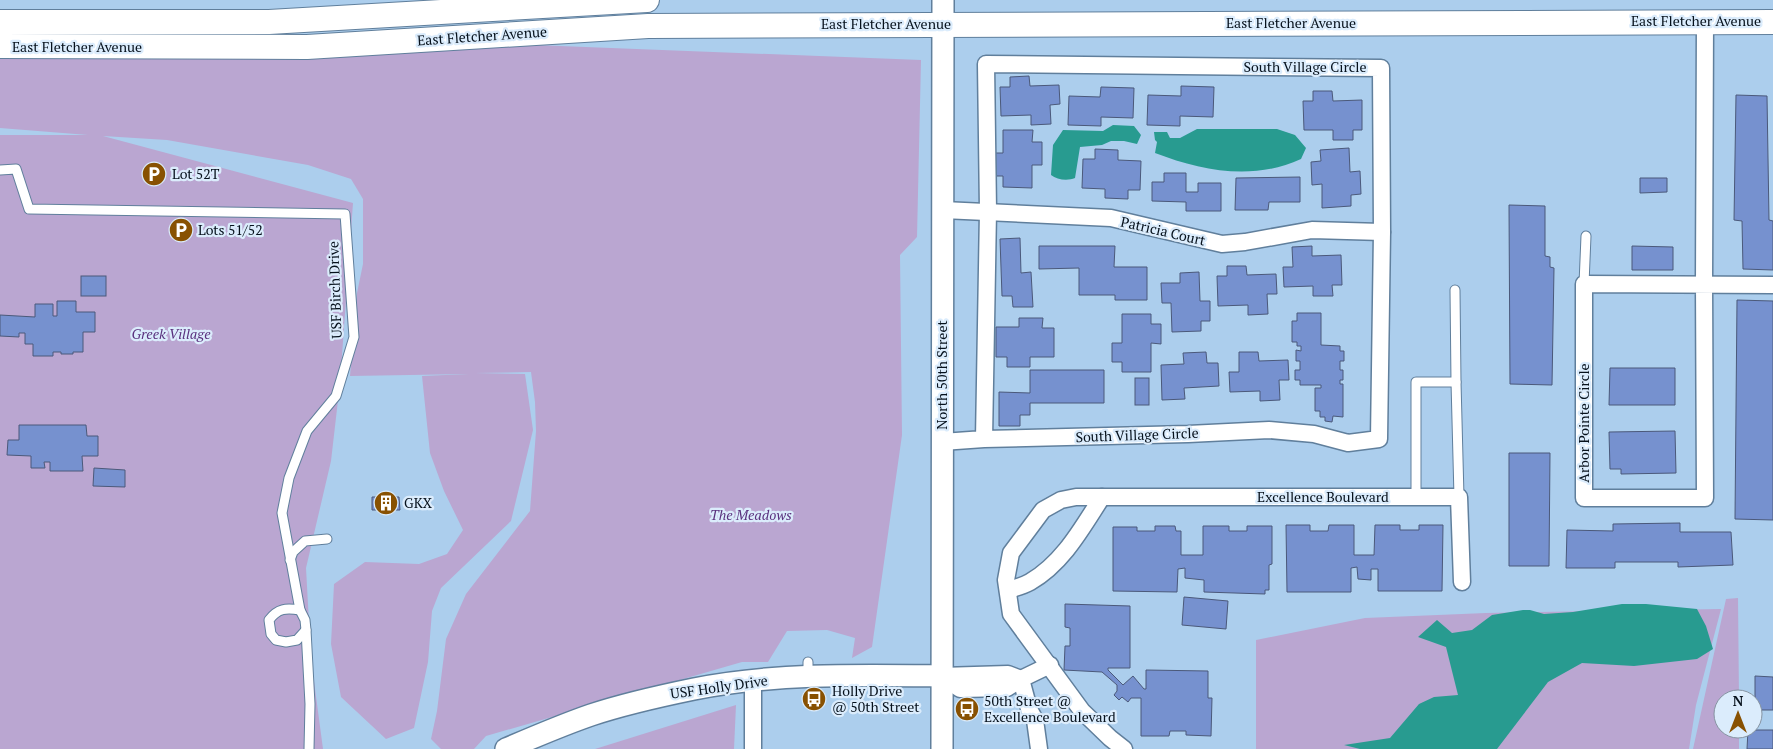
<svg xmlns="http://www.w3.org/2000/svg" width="1773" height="749" font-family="'PT Serif',serif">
<rect width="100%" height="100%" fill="#acceed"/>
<g fill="#baa6d1">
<path d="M509,44l412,16 -4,177 -17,18 2,180 -30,212 -20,11 3,-20 -28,-8 -40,1 -19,31h-26l-256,74 -12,13h-33l-10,-10 6,-28 9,-72 20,-45 64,-83 6,-80 -1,-29 -4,-30 -56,1 50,1 8,56 -22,91 -70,67 -9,23 -4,51 -14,66 -28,11 -45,-42 -10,-53 3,-60 31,-22 54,2 28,-10 16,-24 -19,-39 -14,-38 -8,-77 47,-2 -119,2 7,-83 6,-29v-65l-12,-20 -43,-14 -141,-25 -64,-4 250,67 -13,180 -9,78 -25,107 5,91 12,90h-323v-614h88l-88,-7v-71z"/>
<path d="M1738,598l1,101h-16v30h16v20h-46l33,-150z"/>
<path d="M1721,609l-25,96 -7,44h-433v-109l109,-22 121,-5z"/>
<path d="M736,705l-2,44h-139z"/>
</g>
<g fill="#289b90">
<path d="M1113,125l21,1 7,9 -4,9 -13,-3h-13l-9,4 -22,2 -5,31c-7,3 -18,2 -24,-3l2,-30 10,-15 40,1z"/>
<path d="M1197,129h80l18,6 11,13 -5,11c-48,22 -99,12 -146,-6l2,-11 -2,-2 -1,-8h13l3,6h10z"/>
<path d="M1622,604h24l51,5 9,17 7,23 -16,10 -63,7 -52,-3 -34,19 -51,67h-137l-16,-4 46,-7 29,-34 15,-7 24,-2 -12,-48 -28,-10 19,-17 15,13 20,-3 20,-15 31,-5h7l14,4 29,-2z"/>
</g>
<g fill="#7691cf" stroke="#4b597a">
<path d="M1029,76l1,10 29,-1 1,19 -10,1 1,19 -20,1v-10l-30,1 -1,-29h10v-10z"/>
<path d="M1181,86l33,1 -1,30 -33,-1v10l-33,-1 1,-30 33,1z"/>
<path d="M1101,87l33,1 -1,30 -32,-1v9l-33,-1 1,-29 31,1z"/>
<path d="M1313,91h19l1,10 29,-1v30h-9v10h-20v-10h-29l-1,-29h10z"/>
<path d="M1736,95l31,1 2,124 4,1v49l-30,-1 -1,-48 -8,-1z"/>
<path d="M1003,130h30l-1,12h10v23h-10v23l-29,-1v-11h-10v-23h10z"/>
<path d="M1349,148l1,24 10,-1 1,23 -10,1v11l-29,2v-24l-10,1 -1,-23 10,-1 -1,-11z"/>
<path d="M1095,149l23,1v10l23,1 -1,29h-12v9l-23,-1v-9l-23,-1 1,-29h12z"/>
<path d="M1164,173h22v19h12v-9h23v28h-35v-9l-34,-1v-19h12z"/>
<path d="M1300,177v25h-31l-1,8h-33l1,-32z"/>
<path d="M1640,178h27v14l-27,1z"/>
<path d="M1509,205l36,1v50l5,1v10l4,1 -2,117 -42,-1z"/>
<path d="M1020,238l1,35 10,-1 2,35h-20l-1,-11h-10l-2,-57z"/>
<path d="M1039,246h76l-1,21h33v33h-32v-5h-36v-27l-40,1z"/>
<path d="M1312,246v10l29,-1 1,30h-10l1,11h-20v-10l-29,1 -1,-20h10l-1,-20z"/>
<path d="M1632,246l41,1v23h-41z"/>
<path d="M1227,266h19l1,9 29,-1 1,20h-10l1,20 -20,1v-10l-30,1 -1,-30h10z"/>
<path d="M1199,272l1,29h10v20h-9v10l-29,1 -1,-29h-9l-1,-20h19v-10z"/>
<rect x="81" y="276" width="25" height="20"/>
<path d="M1737,300l36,1v219l-38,-1z"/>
<path d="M57,301h19v11h19v20h-12v20h-10v2h-12v-2h-8v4h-20v-12h-8v-11h-6v4l-19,-1v-21l35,2v-13h18v12h4z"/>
<path d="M1297,313h24v32l19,1v5h4v10h-4v9h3v10h-3v4h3v33l-10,-1 -1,6 -7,-1v-4h-5v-6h-5v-23h6v-3h-21v-5h-5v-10h5v-9h-4v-11l5,1v-5h-4v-4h-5v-21h5z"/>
<path d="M1122,314h29v10h10v20l-10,-1v29h-29v-10h-10v-19h10z"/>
<path d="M1019,318h24l-1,10h12v29h-24v10h-23v-10h-11v-30h23z"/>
<path d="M1206,352l1,11h11l1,23 -35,2 1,11 -23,1 -1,-35 23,-1 -1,-11z"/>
<path d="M1239,352h19l1,9 29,-1 1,20h-10l1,20 -20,1v-10l-30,1 -1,-20h10z"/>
<path d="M1610,368h65v37h-66z"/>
<path d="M1030,370h74v33h-74v12h-10v11h-21v-34l31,1z"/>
<rect x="1135" y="378" width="14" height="27"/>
<path d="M19,425h67l1,11h11v20h-16l1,15h-33v-9h-6l1,6h-14v-12l-24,-1 1,-15h11z"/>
<path d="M1675,431l1,42 -55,1v-5h-11l-1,-37z"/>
<path d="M1509,453h41l-1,113h-40z"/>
<path d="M94,468l31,2v17l-32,-1z"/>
<path d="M372,497h27l1,13h-28z"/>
<path d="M1680,523v9h51l2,33 -55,2v-5h-63v6h-49l1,-38 46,1v-7z"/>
<path d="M1286,525h24v6h18l1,-6h25v30h20l1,-30h25v5h19v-5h24l-1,66h-64v-22h-7v11l-13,-1 -1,-12 -6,1v24h-64z"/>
<path d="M1155,526h20l1,5h5v24h22v-29h26v5h18v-5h25v38l-3,1v25h-4v4l-61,-2v-12l-19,-2v-10l-7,1 -1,23 -64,-1v-64h24v4h18z"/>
<path d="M1184,597l44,4 -2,28 -44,-4z"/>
<path d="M1065,604l65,2v62h-22v2l15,15 10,-9 11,13h2v-19l62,1v27h4l-1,38 -25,-1v-4h-16l-1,5h-28v-38h-10l-3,4 -6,-5 -3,3 -5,-5 3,-4v-6l-15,-13 -38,-2 1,-24h5v-18l-5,-1z"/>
<path d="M1755,676l18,1v33h-18z"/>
<path d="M1748,730h25v19h-26z"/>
</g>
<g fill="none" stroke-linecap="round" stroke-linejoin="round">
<g stroke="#607f9c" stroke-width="11">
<g id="service">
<path d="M0,170l16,-1 13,40 316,5 9,123 -18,59 -29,35 -18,47 -7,35 18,97 5,10 1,10 4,74 -1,45"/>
<path d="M1584,284l2,-48"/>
<path d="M1456,382l3,115"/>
<path d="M1416,497v-115h40l-1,-92"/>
<path d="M290,560l3,-8 12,-11 22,-2"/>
<path d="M300,610c-14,-2 -22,-2 -31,10l2,14 5,6 10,2 11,-2 9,-10"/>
<path d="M808,677v-15"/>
</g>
</g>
<g stroke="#607f9c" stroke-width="19">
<g id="minor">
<path d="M1705,21l-1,263 1,214h-121v-214l189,1"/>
<path d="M943,210l168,8 111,26 23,-2 67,-12 70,2"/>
<path d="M942,442l42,-3 204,-5 81,-4 45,4 34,9 31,-4 3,-207 -1,-164 -395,-4 2,147 -4,228"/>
<path d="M1008,590c7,-2 15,-4 22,-8 33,-19 52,-54 72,-85"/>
<path d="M1008,674l13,5 -14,9 -47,1 -19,-13z"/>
<path d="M753,681v68"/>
<path d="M1039,749l-4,-29 -6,-11 -8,-30 29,-14"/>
<path d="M1124,749l-14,-11 -28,-27 -71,-97 -5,-34 5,-27 32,-43 18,-10 15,-3h383l3,85"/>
</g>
</g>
<g stroke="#607f9c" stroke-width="24">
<g id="tertiary">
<path d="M506,749c28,-12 56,-24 85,-34 33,-11 69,-19 103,-26 79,-16 167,-14 247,-13"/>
<path d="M942,749l1,-749"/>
</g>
</g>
<g stroke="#607f9c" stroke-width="26">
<g id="secondary">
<path d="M0,22h269l378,-22"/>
<path d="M0,46l307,1 341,-21 1125,-4"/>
</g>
</g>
<use href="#service" stroke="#fff" stroke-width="9"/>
<use href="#minor" stroke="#fff" stroke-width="16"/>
<use href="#tertiary" stroke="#fff" stroke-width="21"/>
<use href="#secondary" stroke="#fff" stroke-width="24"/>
</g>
<defs>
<g id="parking-disc" transform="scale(1.25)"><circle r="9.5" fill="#885102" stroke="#dbecfc"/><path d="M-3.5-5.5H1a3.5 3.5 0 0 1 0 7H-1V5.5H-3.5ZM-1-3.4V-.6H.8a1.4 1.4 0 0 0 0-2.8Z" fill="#fff"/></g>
<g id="building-disc" transform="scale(1.25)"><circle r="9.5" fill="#885102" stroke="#dbecfc"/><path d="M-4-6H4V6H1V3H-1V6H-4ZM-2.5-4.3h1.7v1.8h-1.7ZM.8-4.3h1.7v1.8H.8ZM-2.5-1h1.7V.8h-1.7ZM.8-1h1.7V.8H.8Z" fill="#fff"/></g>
<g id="bus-disc" transform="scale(1.25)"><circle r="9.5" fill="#885102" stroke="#dbecfc"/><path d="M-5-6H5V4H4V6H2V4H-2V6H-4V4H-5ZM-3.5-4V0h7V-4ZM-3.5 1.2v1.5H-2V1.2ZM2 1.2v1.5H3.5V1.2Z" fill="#fff"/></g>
</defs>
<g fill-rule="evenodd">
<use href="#parking-disc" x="154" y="174"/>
<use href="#parking-disc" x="181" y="230"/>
<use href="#building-disc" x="386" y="503"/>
<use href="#bus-disc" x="814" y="699"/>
<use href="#bus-disc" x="967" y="709"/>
</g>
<g text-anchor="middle" stroke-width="4.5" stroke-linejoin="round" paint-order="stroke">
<g font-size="14" fill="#06111c" stroke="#dbecfc">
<text x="1696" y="26">East Fletcher Avenue</text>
<text x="1291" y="28">East Fletcher Avenue</text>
<text x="886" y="29">East Fletcher Avenue</text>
<text transform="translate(482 36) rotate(-4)" y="5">East Fletcher Avenue</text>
<text x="77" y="52">East Fletcher Avenue</text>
<text x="1305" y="72">South Village Circle</text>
<text transform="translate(1163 231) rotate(13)" y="5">Patricia Court</text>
<text transform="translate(335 290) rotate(-92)" y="5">USF Birch Drive</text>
<text transform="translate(942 375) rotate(-90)" y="5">North 50th Street</text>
<text transform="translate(1584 423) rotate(-90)" y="5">Arbor Pointe Circle</text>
<text transform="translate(1137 435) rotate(-2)" y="5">South Village Circle</text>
<text x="1323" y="502">Excellence Boulevard</text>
<text transform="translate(719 687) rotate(-8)" y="5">USF Holly Drive</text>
</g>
<g font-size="14" fill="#06111c" stroke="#dbecfc" text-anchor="start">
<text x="172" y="179">Lot 52T</text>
<text x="198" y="235">Lots 51/52</text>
<text x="404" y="508">GKX</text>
<text x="832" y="696">Holly Drive<tspan x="832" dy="16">@ 50th Street</tspan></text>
<text x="984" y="706">50th Street @<tspan x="984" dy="16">Excellence Boulevard</tspan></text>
</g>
<g font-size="14" font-style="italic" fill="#5a317e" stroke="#dbecfc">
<text x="171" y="339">Greek Village</text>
<text x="751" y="520">The Meadows</text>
</g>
</g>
<g transform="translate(1738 714)"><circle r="24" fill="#dbecfc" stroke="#8694a2"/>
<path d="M0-4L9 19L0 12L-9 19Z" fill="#885102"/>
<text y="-8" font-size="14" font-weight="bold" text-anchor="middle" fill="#06111c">N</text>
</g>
</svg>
